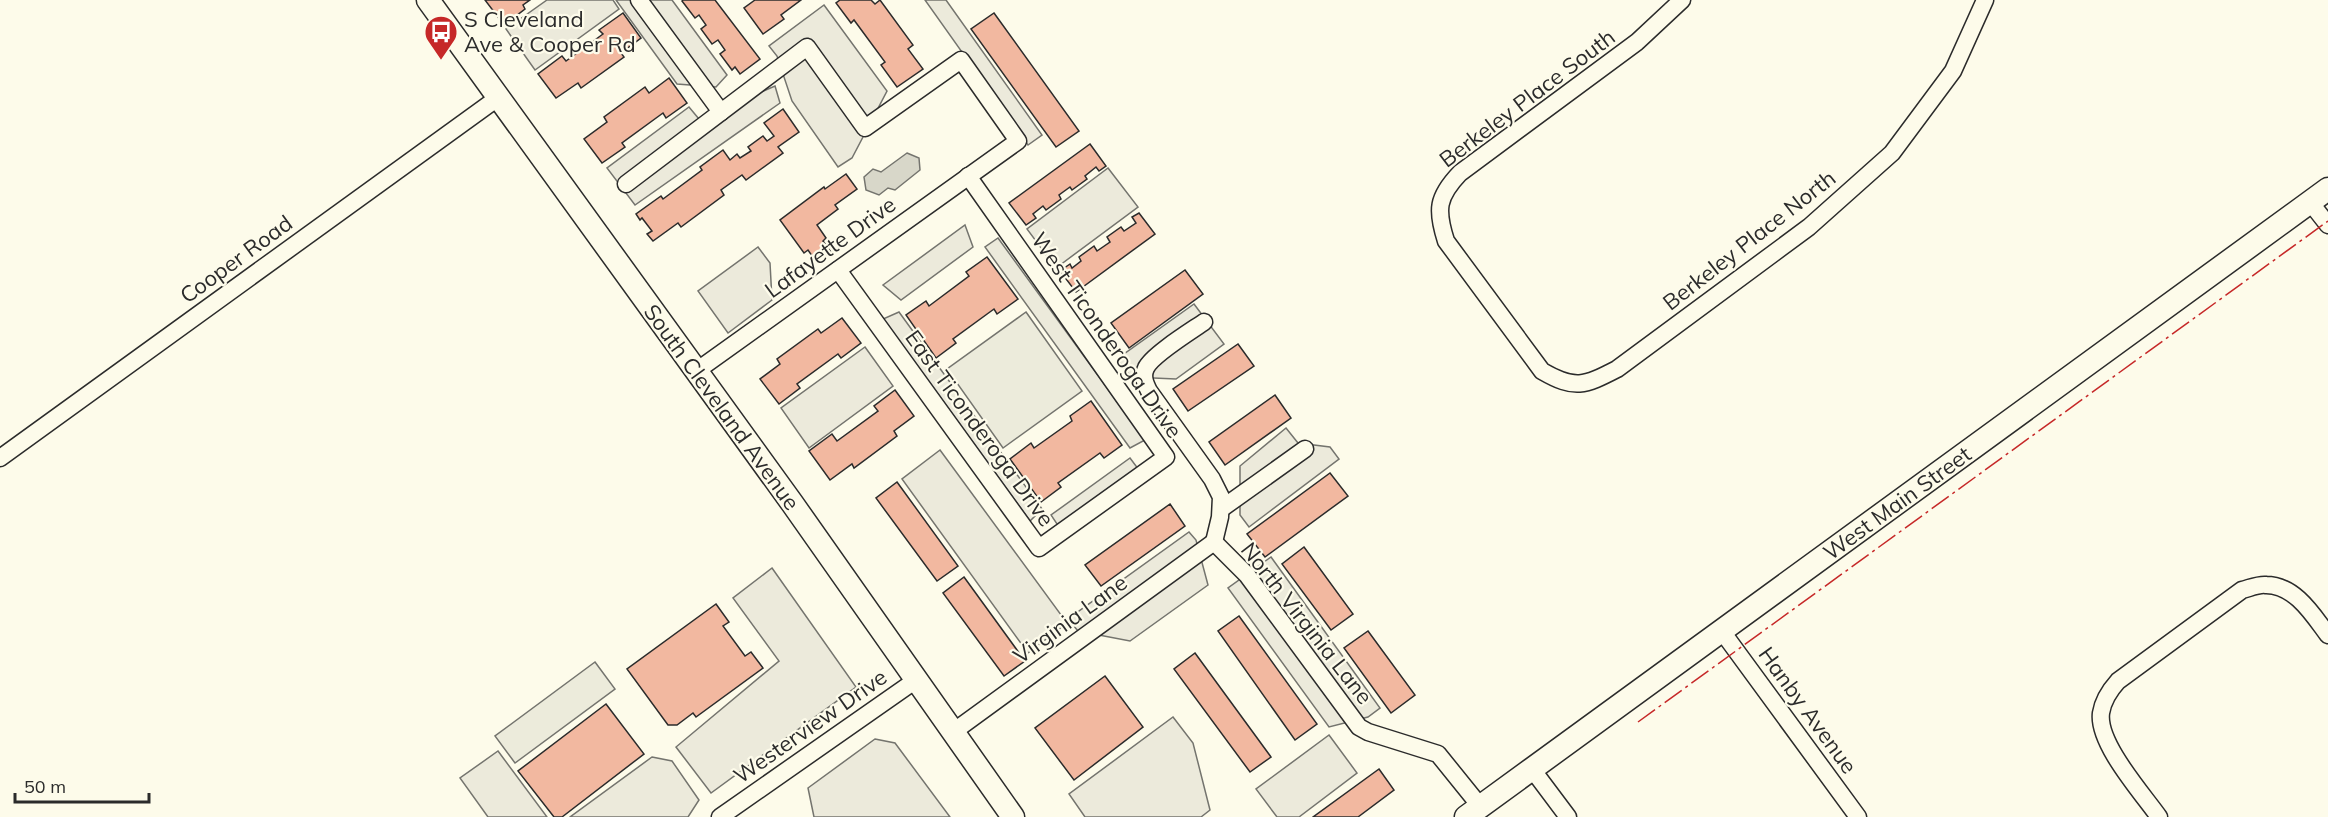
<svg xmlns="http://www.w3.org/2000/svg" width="2328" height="817" font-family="Mulish,sans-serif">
<rect width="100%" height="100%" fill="#fdfbea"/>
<g fill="#ecebdb" stroke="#74746e" stroke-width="1.5">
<path d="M1026,312l56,79 -79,57 -56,-79z"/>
<path d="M595,662l20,27 -100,74 -20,-27z"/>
</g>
<g fill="#eceadb" stroke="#74746e" stroke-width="1.5">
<path d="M547,0h66l6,9 -84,61 -29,-41z"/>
<path d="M616,0h56l55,75 -11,12 -39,-3z"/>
<path d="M925,0h21l96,135 -14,10z"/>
<path d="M824,5l63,86 -35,67 -14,9 -46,-66 -15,-45 -8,-10z"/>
<path d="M775,86l5,17 -145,102 -28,-37 82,-61 10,12z"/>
<path d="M1108,168l30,39 -82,61 -29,-39z"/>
<path d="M965,225l8,22 -72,53 -18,-15z"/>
<path d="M998,238l147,202 -15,8 -145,-201z"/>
<path d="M758,247l12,16 2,37 -44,33 -30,-42z"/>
<path d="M1194,304l30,40 -48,35 -45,-2 -14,-18z"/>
<path d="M899,312l143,197 -12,12 -147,-202z"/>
<path d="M865,347l28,39 -84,62 -28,-40z"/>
<path d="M1286,428l12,15 32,4 9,12 -90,68 -9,-12v-49z"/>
<path d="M940,450l127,173 -39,30 -126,-174z"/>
<path d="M1130,458l9,12 -80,57 -8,-12z"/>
<path d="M1189,532l7,8 12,45 -78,56 -52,-10 -10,-12z"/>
<path d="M1271,557l109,151 -12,9 -39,10 -101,-139z"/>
<path d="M772,568l84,119 -145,106 -35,-46 103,-86 -46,-63z"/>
<path d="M1173,717l20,26 17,67 -9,7h-116l-16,-23z"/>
<path d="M1329,735l28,38 -58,44h-22l-21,-28z"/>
<path d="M875,739l20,4 55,74h-136l-6,-29z"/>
<path d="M498,751l49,66h-59l-28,-39z"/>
<path d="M652,757l20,4 27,39 -11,17h-118z"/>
</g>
<path fill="#d8d7c9" stroke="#74746e" stroke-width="1.5" d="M907,153l12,5 1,12 -25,20 -7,-2 -9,7 -13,-5 -2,-13 9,-8 8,3z"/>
<g fill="#f2b8a0" stroke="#2b2b2b" stroke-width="1.5">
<path d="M485,0h45l-7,5 2,4 -21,16z"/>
<path d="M683,0h32l45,59 -20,15 -5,-7 -3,3 -12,-16 5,-4 -7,-10 -6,4 -11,-15 5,-4 -7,-10 -4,3 -13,-17z"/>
<path d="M755,0h46l-20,15 3,4 -21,15 -19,-26z"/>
<path d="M840,0h31l4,4 5,-4 33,45 -5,4 15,20 -26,18 -16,-22 4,-3 -31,-42 -3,3 -15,-20z"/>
<path d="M623,13l18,25 -20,15 3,4 -43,31 -3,-5 -22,15 -18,-24 24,-18 4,5 37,-27 -4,-4z"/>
<path d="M994,13l85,118 -23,16 -85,-118z"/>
<path d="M669,78l18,25 -21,15 -3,-5 -41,30 3,4 -23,16 -18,-24 23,-17 -3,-5 41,-30 4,6z"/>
<path d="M783,109l16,23 -21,15 5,6 -37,27 -4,-5 -21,15 3,5 -43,32 -3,-4 -25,18 -6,-7 5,-3 -10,-13 -2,2 -4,-6 25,-18 2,3 39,-29 -2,-3 23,-17 7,10 7,-6 3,4 11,-7 -3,-4 15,-11 4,5 7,-5 -10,-13z"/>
<path d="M1090,144l16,22 -7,5 -3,-4 -11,9 2,3 -15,11 -2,-3 -11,8 2,4 -15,11 -3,-4 -10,8 3,4 -10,7 -17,-22z"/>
<path d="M846,174l11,15 -22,16 3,4 -21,16 9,13 -3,3 8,11 -14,11 -9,-13 -4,3 -24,-33 44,-33 1,2z"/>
<path d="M1139,213l16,21 -79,58 -16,-21 10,-7 2,4 9,-7 -2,-4 15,-11 3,5 13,-9 -3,-5 14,-10 3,4 12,-8 -4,-6z"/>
<path d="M987,257l31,42 -21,15 -3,-5 -41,30 3,4 -20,15 -30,-43 20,-14 3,5 40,-30 -3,-4z"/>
<path d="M1185,270l18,24 -74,54 -18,-25z"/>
<path d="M842,318l19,25 -20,15 -3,-4 -41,30 3,4 -21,16 -19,-25 20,-15 -3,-5 41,-30 3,4z"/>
<path d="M1238,344l16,22 -66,45 -15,-22z"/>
<path d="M895,390l19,26 -20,15 3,5 -43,32 -2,-4 -22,16 -21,-29 23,-17 5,7 41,-30 -4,-5z"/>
<path d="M1275,395l16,23 -66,47 -16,-23z"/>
<path d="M1091,401l31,44 -18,13 -4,-5 -42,30 3,4 -20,15 -31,-43 21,-16 3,5 38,-27 -2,-5z"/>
<path d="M1330,473l18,23 -83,61 -18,-23z"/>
<path d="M897,482l61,84 -21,15 -61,-83z"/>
<path d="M1170,504l15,22 -84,60 -16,-21z"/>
<path d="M1304,547l49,67 -22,16 -49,-66z"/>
<path d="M964,577l61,84 -21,15 -61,-83z"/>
<path d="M716,604l13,18 -6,4 22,30 6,-4 12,16 -67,49 -3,-4 -16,12h-9l-41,-56z"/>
<path d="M1239,616l78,108 -22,16 -77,-109z"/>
<path d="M1368,631l47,64 -24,18 -47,-65z"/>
<path d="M1195,653l76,104 -21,15 -76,-103z"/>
<path d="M1105,676l38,51 -69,53 -39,-52z"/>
<path d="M606,704l38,50 -82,63h-8l-36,-46z"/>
<path d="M1379,769l15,21 -36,27h-45z"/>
</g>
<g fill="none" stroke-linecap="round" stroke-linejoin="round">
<g stroke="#2b2b2b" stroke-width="19">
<g id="street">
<path d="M639,0l82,112"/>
<path d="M1682,0l-45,42 -177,131c-23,24 -24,37 -14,68l96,130c33,19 42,15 75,-2l192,-142 83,-74 61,-82 32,-71"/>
<path d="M626,184l181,-137 58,81 96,-68 57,81 -323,231"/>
<path d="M2310,202l18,23"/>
<path d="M838,270l201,278 127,-91 -198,-281"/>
<path d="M1204,322c-13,9 -52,33 -58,46 -4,8 -1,15 3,23l63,88 9,18 -1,20 -6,25"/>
<path d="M0,458l499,-361"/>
<path d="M1221,509l84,-60"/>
<path d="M1214,542l33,33 112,152 9,5 70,22 42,52"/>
<path d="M1721,630l137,187"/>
<path d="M953,732l261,-190"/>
<path d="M1532,769l36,48"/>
<path d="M720,817l196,-137"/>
<path d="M2159,817c-17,-24 -62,-74 -58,-104 2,-13 8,-22 17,-32l124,-91c8,-2 17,-6 24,-5 29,0 47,30 62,50"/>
</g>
</g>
<g stroke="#2b2b2b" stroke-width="25">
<g id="secondary">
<path d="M428,0l364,503 221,314"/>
<path d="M1466,817l862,-628"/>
</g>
</g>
<use href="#street" stroke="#fdfbea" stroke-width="16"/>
<use href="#secondary" stroke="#fdfbea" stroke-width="22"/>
<path stroke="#c62828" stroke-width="1.5" stroke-dasharray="21 4.5 3 4.5" stroke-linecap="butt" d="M1638,722l690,-501"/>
</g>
<defs>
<g id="bus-pin" transform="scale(1.725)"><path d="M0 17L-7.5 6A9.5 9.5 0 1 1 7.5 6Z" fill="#c62828" stroke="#fdfbea"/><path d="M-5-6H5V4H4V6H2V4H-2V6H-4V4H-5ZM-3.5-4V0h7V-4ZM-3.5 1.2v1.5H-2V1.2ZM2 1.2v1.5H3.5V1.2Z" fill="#fff"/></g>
</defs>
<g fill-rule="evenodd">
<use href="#bus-pin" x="441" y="32"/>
</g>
<g text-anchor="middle" stroke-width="4.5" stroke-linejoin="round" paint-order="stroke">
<g font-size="22" fill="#2b2b2b" stroke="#fdfbea" text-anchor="start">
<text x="464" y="27">S Cleveland<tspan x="464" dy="25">Ave &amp; Cooper Rd</tspan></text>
</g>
<g font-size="22" fill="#2b2b2b" stroke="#fdfbea">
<text transform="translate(1527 98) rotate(-37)" y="8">Berkeley Place South</text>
<text transform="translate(1749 240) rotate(-38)" y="8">Berkeley Place North</text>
<text transform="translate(830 247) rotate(-36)" y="8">Lafayette Drive</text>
<text transform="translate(236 259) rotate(-36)" y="8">Cooper Road</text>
<text transform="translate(1107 335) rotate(55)" y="8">West Ticonderoga Drive</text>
<text transform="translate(722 407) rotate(54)" y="8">South Cleveland Avenue</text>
<text transform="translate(980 428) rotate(54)" y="8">East Ticonderoga Drive</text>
<text transform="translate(1897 503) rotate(-36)" y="8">West Main Street</text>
<text transform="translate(1070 619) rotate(-36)" y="8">Virginia Lane</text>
<text transform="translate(1307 623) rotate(52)" y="8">North Virginia Lane</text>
<text transform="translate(1808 710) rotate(54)" y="8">Hanby Avenue</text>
<text transform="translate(810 726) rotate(-35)" y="8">Westerview Drive</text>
</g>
</g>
<path d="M15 793v9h134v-9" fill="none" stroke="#2b2b2b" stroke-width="3"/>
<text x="24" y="793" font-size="18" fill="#2b2b2b" stroke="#fdfbea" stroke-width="4.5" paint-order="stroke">50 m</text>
</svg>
